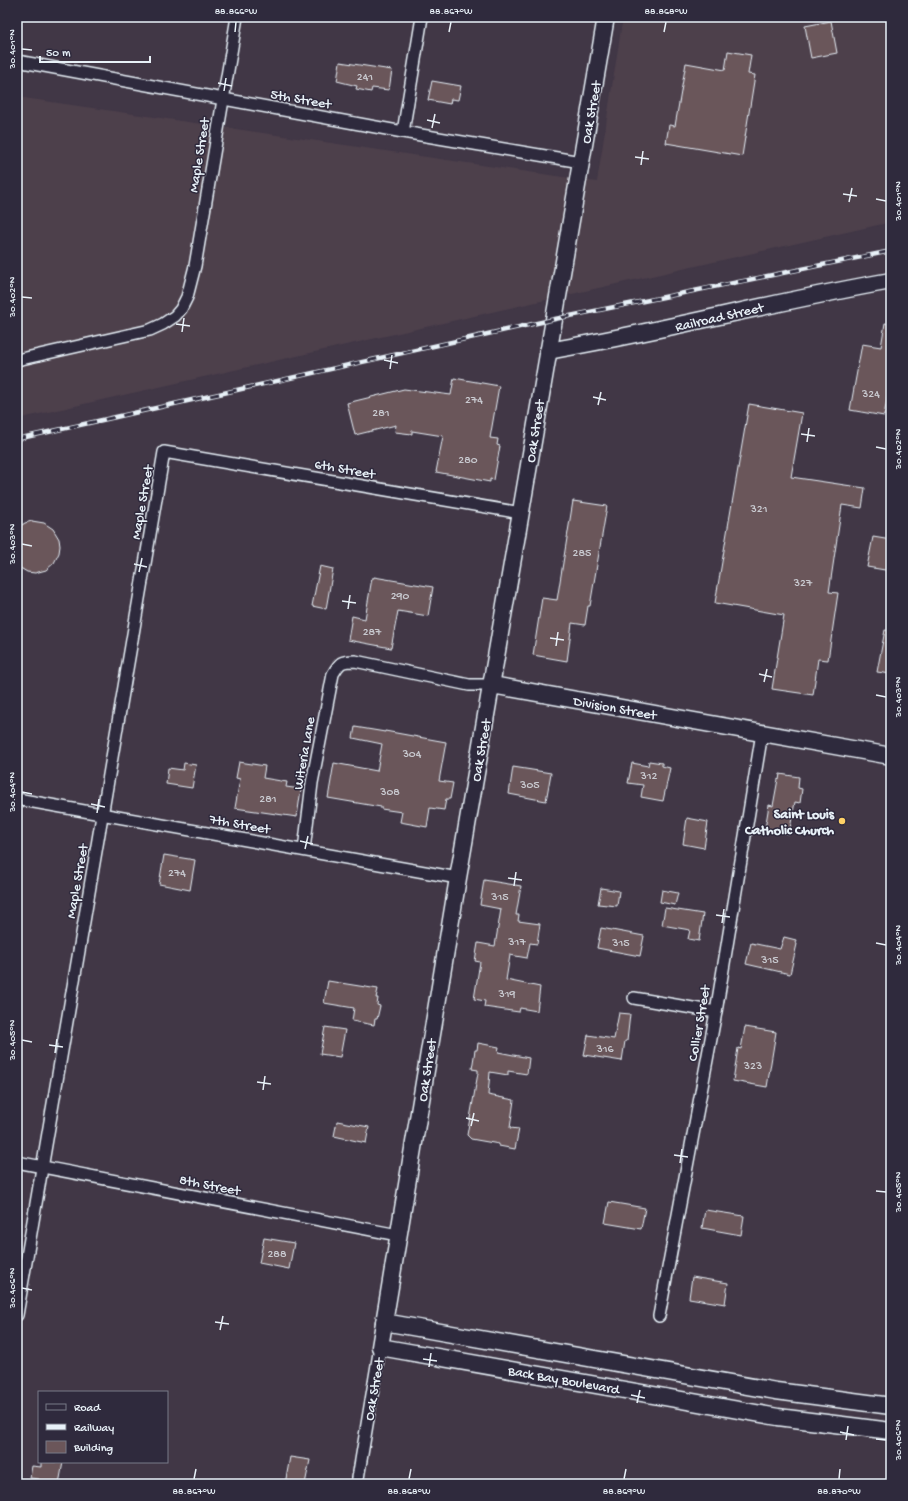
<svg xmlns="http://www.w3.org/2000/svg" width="908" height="1501" font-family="'Gochi Hand',sans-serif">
<rect width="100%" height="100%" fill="#413746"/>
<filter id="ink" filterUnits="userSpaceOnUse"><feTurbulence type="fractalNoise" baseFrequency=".025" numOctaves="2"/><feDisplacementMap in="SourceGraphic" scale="8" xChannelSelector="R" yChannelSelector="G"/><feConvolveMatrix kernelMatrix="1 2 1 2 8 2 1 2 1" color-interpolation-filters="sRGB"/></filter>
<g filter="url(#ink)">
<path fill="#4e404c" d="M623,17h268v205l-874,197v-322l580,85z"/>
<g fill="#6b565a" stroke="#e8f1f8">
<path d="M831,21l6,32 -26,5 -6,-32z"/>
<path d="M728,51l23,4 -3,19 7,1 -13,81 -76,-13 3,-18 6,1 11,-63 39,7z"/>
<path d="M340,62l52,8 -3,20 -17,-2 -1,4 -15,-3 1,-3 -20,-5z"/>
<path d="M432,81l29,5 -3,14 -7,-1 -1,5 -22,-4z"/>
<path d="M885,323l6,1v52l-7,40 -34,-6 12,-66 19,3z"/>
<path d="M454,378l45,8 -9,52 8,1 -1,6 3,1 -6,34 -4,-1v3l-54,-10 7,-36 -31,-5v3l-17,-2 1,-7 -41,10 -8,-32 57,-14 47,6z"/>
<path d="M749,404l53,9 -11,64 74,11 -3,20 -20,-3 -13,87 9,1 -10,67 -10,-1 -5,36 -41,-6 12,-74 -69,-12z"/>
<path d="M573,501l34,5 -17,100h-2l-3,19 -13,-2 -5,38 -34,-6 9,-57 15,2z"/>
<path d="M32,521l12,2 9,6 6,10 1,7 -1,7 -5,10 -8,7 -11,3 -8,-1 -10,-6v-38l8,-5z"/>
<path d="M873,537l18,3v31l-24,-4z"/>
<path d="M320,566l13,3 -7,40 -14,-3z"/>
<path d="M374,577l59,10 -5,29 -30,-5 -7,37 -43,-8 4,-24 13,3 7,-41h2z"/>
<path d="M885,630l6,1v43l-14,-2z"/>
<path d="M355,727l30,5v-1l61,11 -7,39 14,2 -3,16h-4l-2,11 -14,-2 -3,19 -27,-5 2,-10 -21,-3v-2l-53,-9 6,-35 43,8 5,-27 -29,-6z"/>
<path d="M649,761l13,2v3l8,2 -7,33 -22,-4 2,-12 -15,-2 4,-20 16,3z"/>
<path d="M239,762l26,4 -2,12 24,4 -1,5 15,2 -4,28 -62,-9 5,-29 -4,-1z"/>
<path d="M184,763l12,2 -4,23 -26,-4 2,-16 15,2z"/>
<path d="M513,767l38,6 -5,28 -37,-7z"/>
<path d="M780,774l19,3 -1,11 4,1 -2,14 -5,-1 -6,32 -24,-5 4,-24 4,1 5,-27 1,1z"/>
<path d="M687,818l21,4 -4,26 -21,-4z"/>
<path d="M164,855l31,5 -5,30 -31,-6z"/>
<path d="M484,880l37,6 -5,29h3l-1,6 22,3 -3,20 -7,-1 -3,15 -17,-3 -4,25 34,7 -3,24 -17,-3 -1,4 -35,-5 1,-6 -11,-2 6,-37 -5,-1 3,-18 17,3 6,-37 -21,-4z"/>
<path d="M601,888l18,3 -2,15 -19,-2z"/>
<path d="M662,890l16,3 -3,12 -15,-3z"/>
<path d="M665,908l38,6 -4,27 -11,-2 2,-9 -28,-5z"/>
<path d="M601,928l43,8 -4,20 -43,-8z"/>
<path d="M784,937l12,3 -1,3 2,1 -7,30 -44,-10 5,-21 29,6z"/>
<path d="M328,981l50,8 -2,9h2l-1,7 3,1 -3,13h-2l-1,6 -22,-4 2,-13 -30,-5z"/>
<path d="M619,1013l11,1 -3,27h-2l-3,20 -38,-6 4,-20 26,4z"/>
<path d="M325,1027l20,3 -5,27 -20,-3z"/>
<path d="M745,1027l31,5 -9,55 -34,-6 5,-33 3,1z"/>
<path d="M478,1043l21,4 -1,5 31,6 -2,16 -19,-3v4l-18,-3 -2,23 26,5 -4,28 9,1 -4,20 -16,-3v-2l-28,-5 -4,-4 11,-62v-3l-6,-1 3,-19h2z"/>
<path d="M337,1121l32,6 -3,16 -32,-7z"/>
<path d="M609,1202l36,6 -4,21 -36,-6z"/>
<path d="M705,1210l39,6 -3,19 -39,-7z"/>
<path d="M264,1238l30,5 -5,26 -30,-6z"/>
<path d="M692,1277l36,6 -3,21 -36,-6z"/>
<path d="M290,1457l20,3 -5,24h-20z"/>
<path d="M41,1462h22l-4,22h-21l1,-5 -9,-1 2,-12 9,1z"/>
</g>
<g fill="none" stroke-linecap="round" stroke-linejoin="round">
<g stroke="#e8f1f8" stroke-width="14">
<g id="street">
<path d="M17,61l386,71 178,30"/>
<path d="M403,132l19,-115"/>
<path d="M17,360l133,-30 13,-6 12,-8 6,-7 6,-12 8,-31 42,-249"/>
<path d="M17,799l441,79"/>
<path d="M304,850l8,-67 21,-109c7,-12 8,-13 22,-13l114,24h23"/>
<path d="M634,998l82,14"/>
<path d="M17,1162l381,73"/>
<path d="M17,1315l147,-863 357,61"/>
<path d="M659,1316l57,-304 46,-279"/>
<path d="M357,1484l23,-137"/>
</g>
</g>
<g stroke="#e8f1f8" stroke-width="19">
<g id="secondary">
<path d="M606,17l-148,861 -78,469 398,70 113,14"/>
<path d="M548,351c115,-20 228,-50 343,-70"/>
<path d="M492,685l399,71"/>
<path d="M384,1322l392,69 115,15"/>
</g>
</g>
<use href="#street" stroke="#2f2a3d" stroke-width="11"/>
<use href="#secondary" stroke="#2f2a3d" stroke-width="16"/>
<g stroke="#e8f1f8" stroke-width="4.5">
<path id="rail" d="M17,439l538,-120 336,-68"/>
</g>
<use href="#rail" stroke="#2f2a3d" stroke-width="3" stroke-dasharray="9" stroke-linecap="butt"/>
</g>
</g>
<path fill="none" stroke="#e8f1f8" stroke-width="1.5" d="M235,32l1,-10M449,32l2,-10M664,32l2,-10M22,49l10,1M218,83l14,3M224,91l2,-13M427,120l13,3M432,128l3,-14M635,157l14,2M641,165l2,-14M843,194l14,2M876,199l10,2M849,202l3,-14M22,297l10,1M176,324l14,2M182,332l2,-14M384,360l14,3M390,369l2,-14M593,397l13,3M598,405l3,-13M801,434l14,2M807,442l2,-14M876,447l10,2M22,544l10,2M134,564l13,3M139,572l3,-14M342,601l14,2M348,609l2,-14M550,638l14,2M556,646l2,-14M759,674l13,3M764,682l3,-13M876,695l10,2M22,792l10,2M91,804l14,3M97,813l2,-14M300,841l13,3M305,849l3,-13M508,878l14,2M514,886l2,-14M716,915l14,2M722,923l2,-14M876,943l10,2M22,1040l10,2M49,1045l14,2M55,1053l2,-14M257,1082l14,2M263,1090l2,-14M466,1118l13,3M471,1126l3,-13M674,1155l14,2M680,1163l2,-14M876,1191l10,1M22,1288l10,2M215,1322l14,2M220,1330l3,-14M423,1359l14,2M429,1367l2,-14M631,1395l14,3M637,1403l3,-13M840,1432l14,3M876,1439l10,1M846,1440l2,-14M194,1479l2,-10M409,1479l2,-10M624,1479l2,-10M839,1479l1,-10"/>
<circle fill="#ffd166" stroke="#2f2a3d" stroke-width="1.5" cx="842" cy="821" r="4"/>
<g text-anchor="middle" stroke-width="3" stroke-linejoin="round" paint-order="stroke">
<g font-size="12" fill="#c9cad0">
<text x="365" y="80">241</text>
<text x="871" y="397">324</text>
<text x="474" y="403">274</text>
<text x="381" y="416">281</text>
<text x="468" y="463">280</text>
<text x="759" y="512">321</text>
<text x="582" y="556">285</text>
<text x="803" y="586">327</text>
<text x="400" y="599">290</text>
<text x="372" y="635">287</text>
<text x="412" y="757">304</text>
<text x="649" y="779">312</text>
<text x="530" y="788">305</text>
<text x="390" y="795">308</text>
<text x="268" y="802">281</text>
<text x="177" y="876">274</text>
<text x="500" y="900">315</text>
<text x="517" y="945">317</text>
<text x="621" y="946">315</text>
<text x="770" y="963">315</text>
<text x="507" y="997">319</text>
<text x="605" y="1052">316</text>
<text x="753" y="1069">323</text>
<text x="277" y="1257">288</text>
</g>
<g font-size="14" fill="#e8f1f8" stroke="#2f2a3d">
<text transform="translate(301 98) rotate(10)" y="5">5th Street</text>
<text transform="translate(590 112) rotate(-80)" y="5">Oak Street</text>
<text transform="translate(198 155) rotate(-81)" y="5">Maple Street</text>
<text transform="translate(719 316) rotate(-13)" y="5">Railroad Street</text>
<text transform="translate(534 431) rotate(-81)" y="5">Oak Street</text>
<text transform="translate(345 468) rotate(10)" y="5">6th Street</text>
<text transform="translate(141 502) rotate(-80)" y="5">Maple Street</text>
<text transform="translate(615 707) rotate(10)" y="5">Division Street</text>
<text transform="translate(480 750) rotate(-80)" y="5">Oak Street</text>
<text transform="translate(303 753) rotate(-80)" y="5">Witeria Lane</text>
<text transform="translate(240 823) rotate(10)" y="5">7th Street</text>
<text transform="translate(76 881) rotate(-80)" y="5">Maple Street</text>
<text transform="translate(698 1023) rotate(-80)" y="5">Collier Street</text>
<text transform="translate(426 1070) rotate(-81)" y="5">Oak Street</text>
<text transform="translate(210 1184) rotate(11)" y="5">8th Street</text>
<text transform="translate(564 1379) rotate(10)" y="5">Back Bay Boulevard</text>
<text transform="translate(373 1389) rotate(-80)" y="5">Oak Street</text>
</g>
<g font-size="14" font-weight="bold" fill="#e8f1f8" stroke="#2f2a3d" text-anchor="end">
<text x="834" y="818">Saint Louis<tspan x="834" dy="16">Catholic Church</tspan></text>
</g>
</g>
<rect width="908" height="1501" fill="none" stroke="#2f2a3d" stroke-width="44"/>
<rect x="38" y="1391" width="130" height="72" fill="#2f2a3d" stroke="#797a88"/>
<rect x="46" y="1404" width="20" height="6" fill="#2f2a3d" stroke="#797a88"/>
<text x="74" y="1411" font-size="12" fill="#e8f1f8">Road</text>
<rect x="46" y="1424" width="20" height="6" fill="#e8f1f8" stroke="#797a88"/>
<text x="74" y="1431" font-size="12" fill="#e8f1f8">Railway</text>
<rect x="46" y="1441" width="20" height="12" fill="#6b565a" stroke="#797a88"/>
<text x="74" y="1451" font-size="12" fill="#e8f1f8">Building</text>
<path d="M40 56v6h110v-6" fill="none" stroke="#e8f1f8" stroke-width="2"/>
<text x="46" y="56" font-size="12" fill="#e8f1f8" stroke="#2f2a3d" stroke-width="3" paint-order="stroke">50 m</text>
<rect x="22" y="22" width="864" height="1457" fill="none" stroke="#e8f1f8" stroke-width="1.5"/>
<g font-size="10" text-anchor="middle" fill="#e8f1f8">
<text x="236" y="14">88.866°W</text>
<text x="451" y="14">88.867°W</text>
<text x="666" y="14">88.868°W</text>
<text transform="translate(11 49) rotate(-90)" y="4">30.401°N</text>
<text transform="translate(897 201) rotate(-90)" y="4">30.401°N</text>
<text transform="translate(11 297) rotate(-90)" y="4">30.402°N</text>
<text transform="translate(897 449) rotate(-90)" y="4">30.402°N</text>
<text transform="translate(11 544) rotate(-90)" y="4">30.403°N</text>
<text transform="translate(897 697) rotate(-90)" y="4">30.403°N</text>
<text transform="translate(11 792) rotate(-90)" y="4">30.404°N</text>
<text transform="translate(897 945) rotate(-90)" y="4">30.404°N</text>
<text transform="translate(11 1040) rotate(-90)" y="4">30.405°N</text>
<text transform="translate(897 1192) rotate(-90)" y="4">30.405°N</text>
<text transform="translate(11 1288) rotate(-90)" y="4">30.406°N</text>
<text transform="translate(897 1440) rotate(-90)" y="4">30.406°N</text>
<text x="194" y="1494">88.867°W</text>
<text x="409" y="1494">88.868°W</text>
<text x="624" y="1494">88.869°W</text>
<text x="839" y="1494">88.870°W</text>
</g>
</svg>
